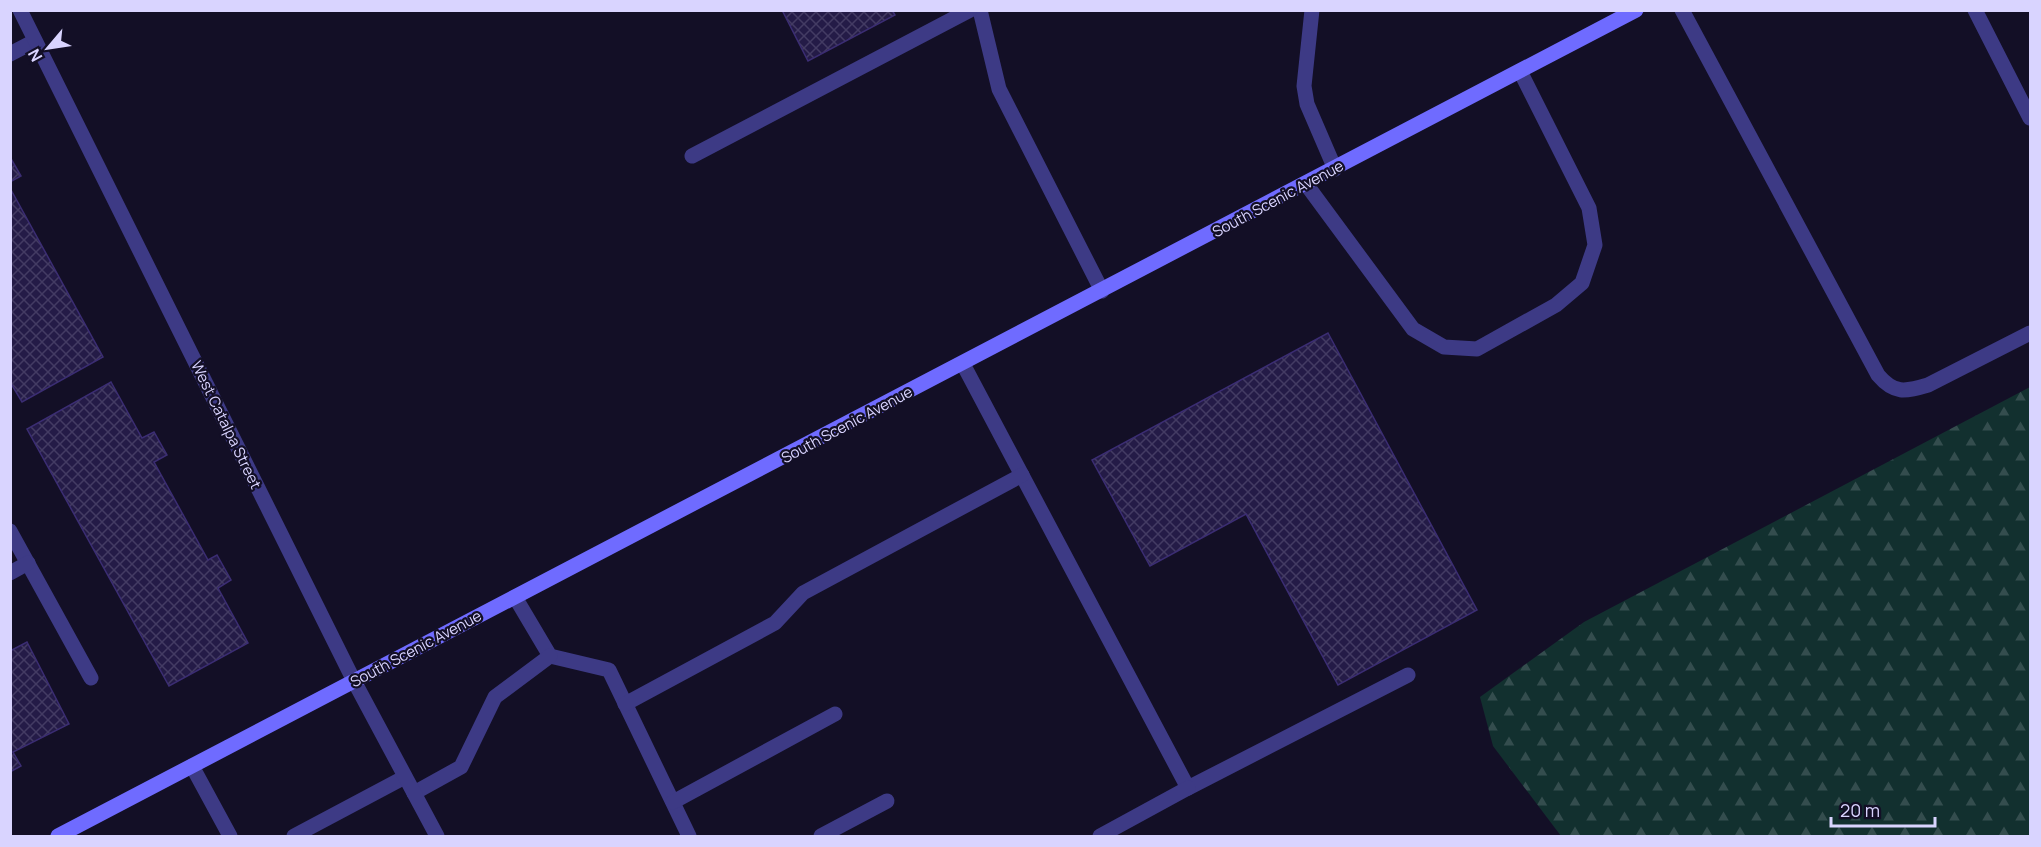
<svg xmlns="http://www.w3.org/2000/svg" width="2041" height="847" font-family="Manrope,sans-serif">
<defs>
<pattern id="forest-firs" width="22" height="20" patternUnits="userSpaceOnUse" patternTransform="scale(1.5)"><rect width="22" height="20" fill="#12302f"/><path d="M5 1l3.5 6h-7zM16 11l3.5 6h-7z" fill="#344d4e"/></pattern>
<pattern id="building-cross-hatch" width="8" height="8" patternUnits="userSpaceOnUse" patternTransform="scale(1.5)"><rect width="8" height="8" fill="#241b47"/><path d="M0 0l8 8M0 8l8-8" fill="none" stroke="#433b63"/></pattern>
</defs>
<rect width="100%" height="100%" fill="#130f26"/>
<path fill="url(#forest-firs)" d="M2030,387v449h-469l-68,-90 -13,-49 104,-75z"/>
<g fill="url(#building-cross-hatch)" stroke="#3b2d73" stroke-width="1.5">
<path d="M782,10h110l3,5 -87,46z"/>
<path d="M10,157l11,19 -11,6z"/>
<path d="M10,188l93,169 -81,45 -12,-20z"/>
<path d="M1328,333l149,277 -139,75 -92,-171 -96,52 -58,-106z"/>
<path d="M111,382l31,56 12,-6 13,23 -13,7 54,98 9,-5 14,25 -13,8 30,55 -79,43 -142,-257z"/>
<path d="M27,642l42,82 -56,28 8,14 -11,6v-121z"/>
</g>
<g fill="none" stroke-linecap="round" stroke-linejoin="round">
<g stroke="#3d3a85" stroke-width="15">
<path d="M980,10l19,79 103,202"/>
<path d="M1312,10l-8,76 3,18 28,65"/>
<path d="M1682,10l196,365c16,19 27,17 50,10l102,-52"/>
<path d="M1975,10l55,108"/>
<path d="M10,54l25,-13"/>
<path d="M692,156l278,-146"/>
<path d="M1306,184l107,145 31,18 33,2 79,-44 26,-22 13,-38 -6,-37 -69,-137"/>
<path d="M963,364l225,424 220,-113"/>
<path d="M10,531l81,147"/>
<path d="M10,573l18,-10"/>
<path d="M515,597l35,59 59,14 80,166"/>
<path d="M625,704l150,-81 28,-30 219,-118"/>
<path d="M192,766l38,70"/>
<path d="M414,793l47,-26 34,-70 55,-41"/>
<path d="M673,802l162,-88"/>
<path d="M294,836l111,-59"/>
<path d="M821,836l66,-35"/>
<path d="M1100,836l88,-48"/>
</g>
<path stroke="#3d3a85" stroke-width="15" d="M20,10l334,671 83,155"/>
<path stroke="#6f6bff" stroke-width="15" d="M58,836l1578,-826"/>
</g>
<g text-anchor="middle" stroke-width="4.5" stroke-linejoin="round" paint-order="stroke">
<g font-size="15" fill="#d9d4ff" stroke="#130f26">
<text transform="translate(1278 199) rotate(-28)" y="5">South Scenic Avenue</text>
<text transform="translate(226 425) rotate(64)" y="5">West Catalpa Street</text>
<text transform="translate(847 425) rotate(-28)" y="5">South Scenic Avenue</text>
<text transform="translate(416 649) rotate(-28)" y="5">South Scenic Avenue</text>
</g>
</g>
<rect width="2041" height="847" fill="none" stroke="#d9d4ff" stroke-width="24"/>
<g transform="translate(48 48) rotate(241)" stroke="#130f26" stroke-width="4.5" paint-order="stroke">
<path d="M0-4.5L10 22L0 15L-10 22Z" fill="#d9d4ff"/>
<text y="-9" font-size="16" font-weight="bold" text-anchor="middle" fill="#d9d4ff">N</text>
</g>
<path d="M1831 817v9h104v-9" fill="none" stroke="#d9d4ff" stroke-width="3"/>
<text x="1840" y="817" font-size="18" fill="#d9d4ff" stroke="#130f26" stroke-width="4.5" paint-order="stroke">20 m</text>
</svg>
